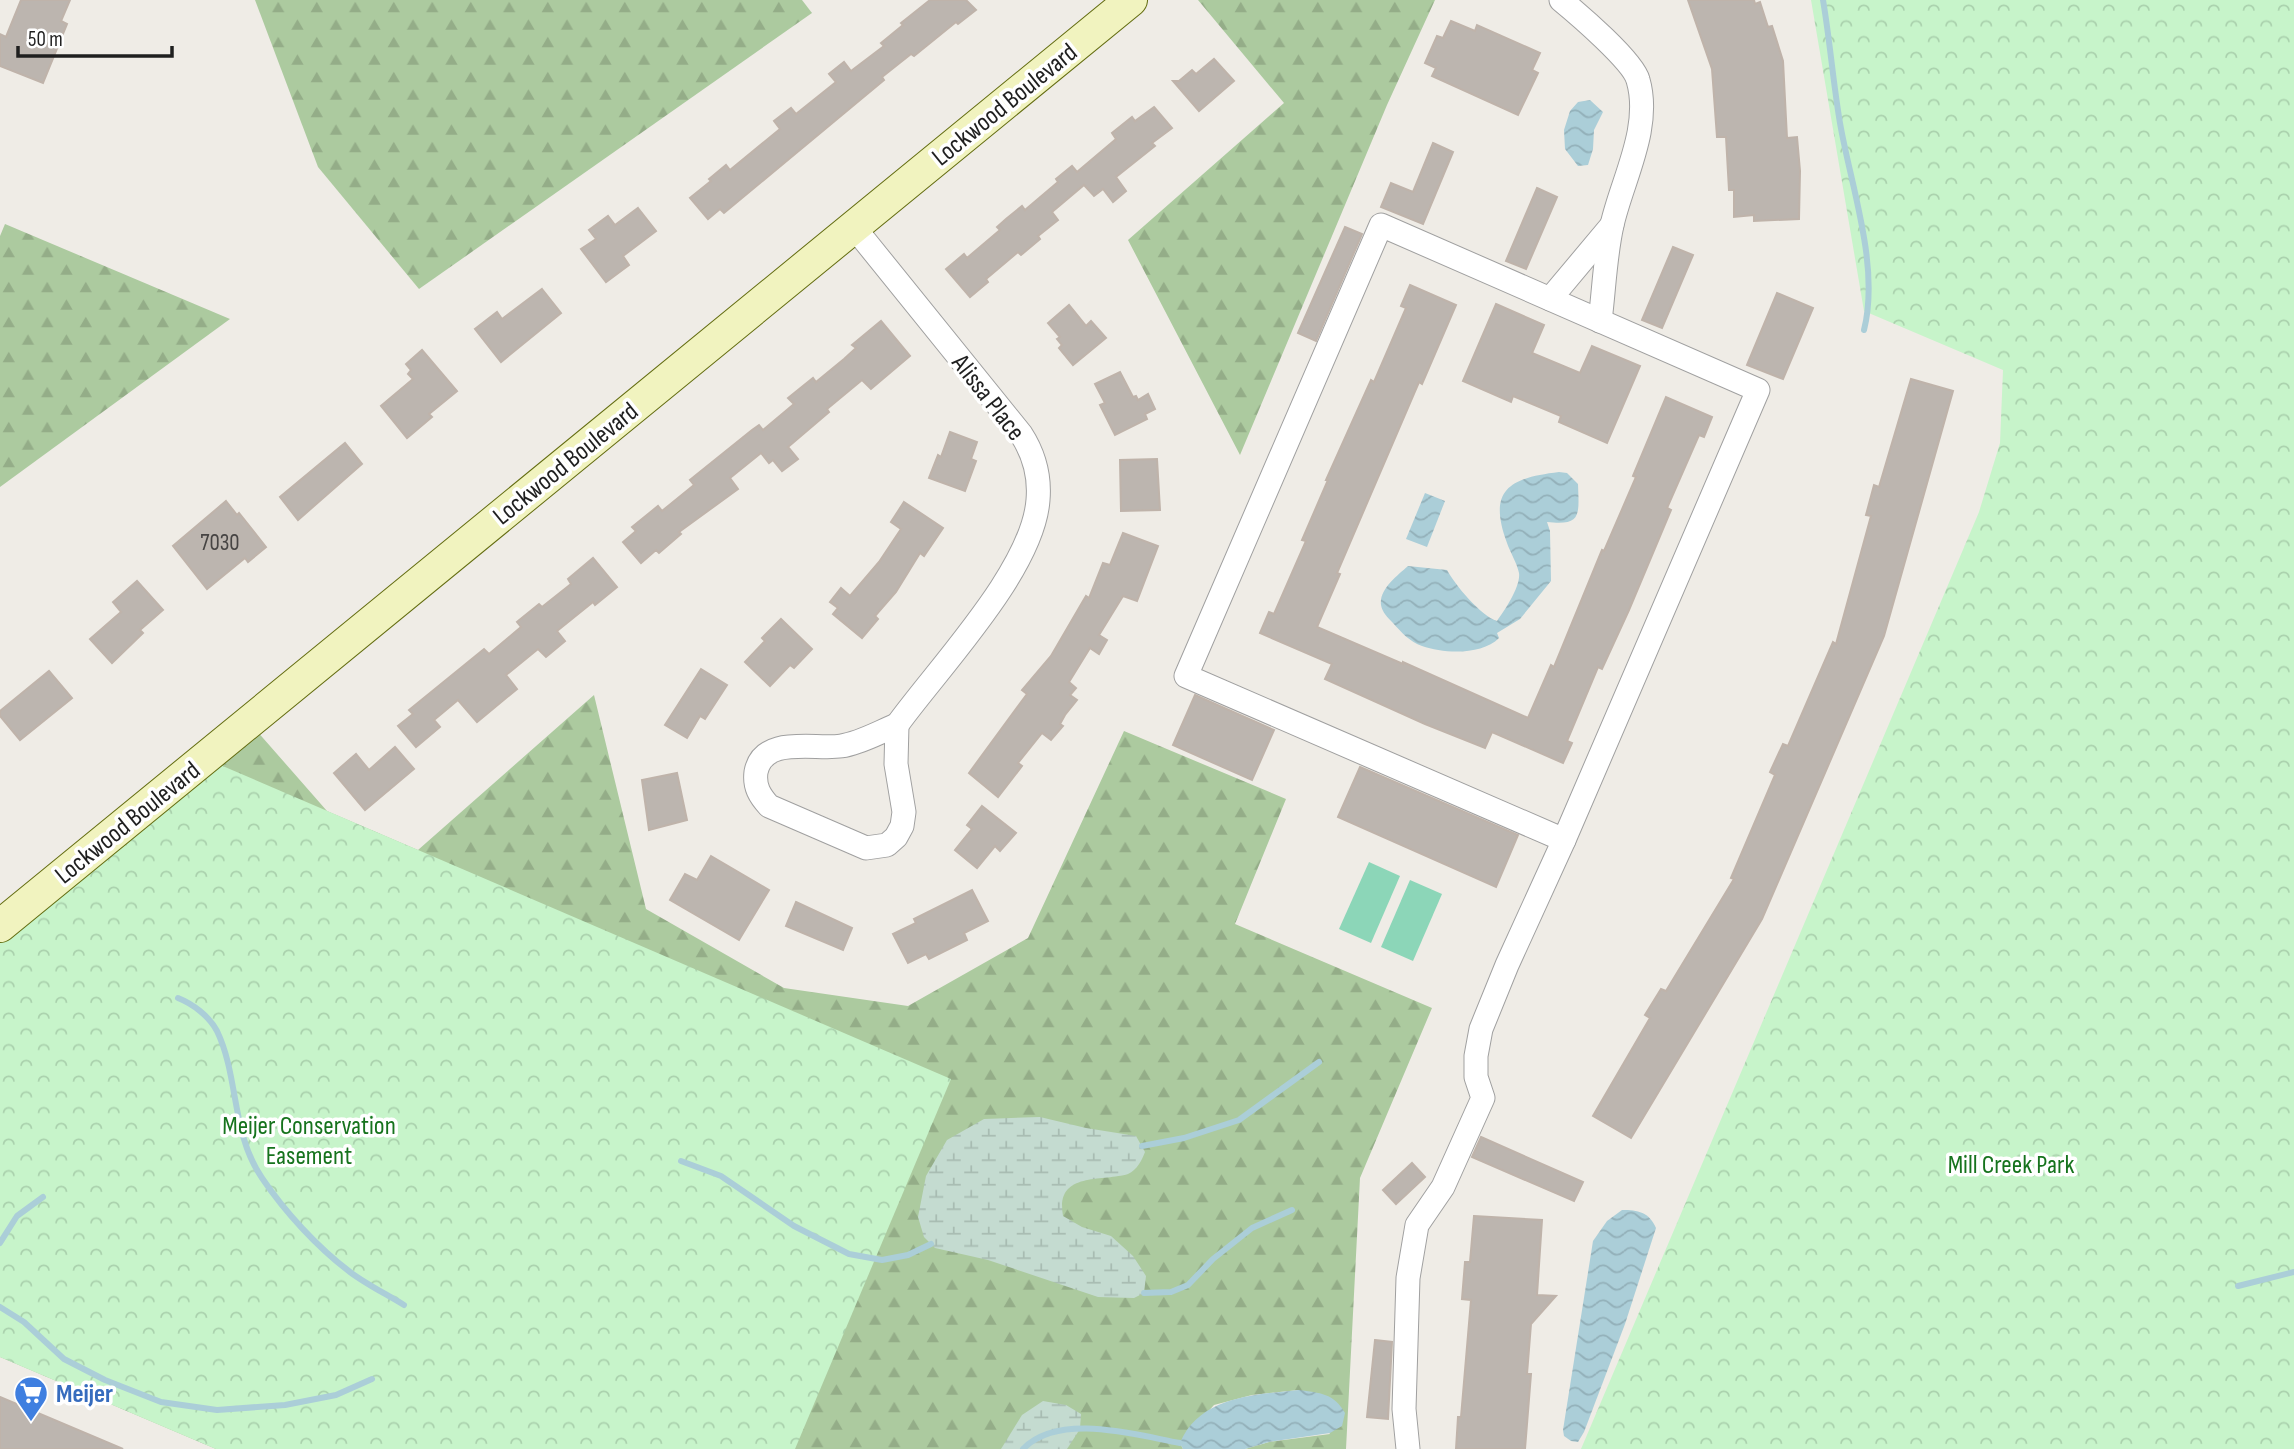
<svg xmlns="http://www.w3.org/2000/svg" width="2294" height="1449" font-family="'Sofia Sans Condensed',sans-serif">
<defs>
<pattern id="forest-firs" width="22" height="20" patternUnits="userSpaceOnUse" patternTransform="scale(1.75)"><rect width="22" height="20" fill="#acca9f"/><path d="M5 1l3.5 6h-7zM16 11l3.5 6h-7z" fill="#94ad88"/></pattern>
<pattern id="wetland-marsh" width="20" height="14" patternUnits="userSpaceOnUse" patternTransform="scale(1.75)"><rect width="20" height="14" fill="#c4dbd0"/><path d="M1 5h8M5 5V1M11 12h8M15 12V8" fill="none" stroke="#a8bcb2"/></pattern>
<pattern id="park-crowns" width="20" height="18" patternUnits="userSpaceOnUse" patternTransform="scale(1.75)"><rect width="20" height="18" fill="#c7f4ca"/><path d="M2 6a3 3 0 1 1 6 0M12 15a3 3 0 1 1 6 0" fill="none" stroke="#aad1ad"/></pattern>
<pattern id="water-waves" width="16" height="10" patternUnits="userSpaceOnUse" patternTransform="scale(1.75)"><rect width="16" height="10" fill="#abced8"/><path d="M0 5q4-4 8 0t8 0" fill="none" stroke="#93b0b9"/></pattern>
</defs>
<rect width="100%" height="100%" fill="#efece6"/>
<g fill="url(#forest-firs)">
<path d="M255,0h547l10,13 -393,276 -101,-122z"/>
<path d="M1198,0h237l-48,105 -147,350 -112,-215 156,-137z"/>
<path d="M5,224l225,95 -230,168v-251z"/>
<path d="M594,695l52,214 138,79 124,18 120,-68 96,-207 162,68 -51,125 197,84 -72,170 -14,271h-101l24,-7 61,-8 -31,-44 -47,5 -38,10 -34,38 3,6h-967l-216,-92v-431l249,-204 78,89 91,39z"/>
</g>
<g fill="url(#wetland-marsh)">
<path d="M1040,1117l46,11 50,8 9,16c-3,8 -8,18 -17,22 -26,8 -73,-3 -65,42l19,11 29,9 22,20 13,20 -2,17 -10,5 -36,-1 -110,-37 -53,-12 -11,-11 -6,-20 8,-41 21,-36 37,-21z"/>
<path d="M1043,1401l23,4 15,9 -1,15 -13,20h-66l21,-34z"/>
</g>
<g fill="url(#park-crowns)">
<path d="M1811,0h483v1449h-713l398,-937 21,-69 3,-73 -139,-59z"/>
<path d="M204,758l747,321 -156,370h-579l-216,-92v-431z"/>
</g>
<g fill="#8cd6b8">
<path d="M1369,862l31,14 -29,67 -32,-14z"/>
<path d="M1410,880l32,14 -29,67 -32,-14z"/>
</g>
<g fill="url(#water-waves)">
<path d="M1590,100l13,12 -9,18 -1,19 -5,16 -10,1 -13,-17 -1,-19 6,-19 8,-9z"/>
<path d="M1559,472l8,1 11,11c1,31 4,42 -31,38l3,9 1,50 -31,38 -23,14 2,5c-17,17 -54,16 -77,8 -12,-4 -21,-14 -29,-23 -5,-5 -11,-11 -12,-18 -2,-16 16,-29 27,-39l39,4c8,15 34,46 50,51 8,-11 24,-35 22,-48 -2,-10 -9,-21 -12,-30 -20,-54 3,-65 52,-71z"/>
<path d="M1425,493l20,8 -18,46 -21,-8z"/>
<path d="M1622,1210c16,0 27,2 34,18l-31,96 -41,108 -6,10 -7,-1 -7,-5 -1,-6 30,-189 14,-20z"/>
<path d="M1299,1390c21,3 35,3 46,23l-3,13 -12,7 -61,9 -24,7h-62l-3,-6c20,-47 74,-48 119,-53z"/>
</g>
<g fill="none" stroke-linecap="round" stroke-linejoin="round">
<g stroke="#abced8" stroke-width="6">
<path d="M1823,0c7,41 10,82 17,123 11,64 40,143 24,207"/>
<path d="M178,998c15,6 31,18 39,33 22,46 14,102 45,147 23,34 55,69 88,94 16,12 36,22 54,33"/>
<path d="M1142,1146l42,-8 55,-18 80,-58"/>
<path d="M681,1161l40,15 73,50 55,28 33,6 26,-5 23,-11"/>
<path d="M0,1243l17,-27 26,-19"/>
<path d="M2238,1286l56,-14"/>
<path d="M1144,1293l27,-1 17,-7 25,-26 39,-31 40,-18"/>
<path d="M0,1307l24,15 40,37 41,21 56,22 56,8 68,-5 51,-10 36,-16"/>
<path d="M1023,1449c36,-37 113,-14 157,-6"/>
</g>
</g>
<g fill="#bcb5af" stroke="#bfb3aa" stroke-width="2">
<path d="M21,0h49l-9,21 6,3 -24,59 -43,-17v-32l6,3z"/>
<path d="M930,0h36l10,10 -18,14 -2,-2 -42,34 -3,-2 -29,23 2,3 -160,133 -4,-4 -12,10 -18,-21 21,-17 -2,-2 17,-14 4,5 50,-41 -6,-8 17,-13 5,6 40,-32 -7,-8 15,-12 7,9 33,-25 -3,-3 22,-18 -2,-2z"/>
<path d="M1688,0h66l1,4 5,-2 8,25 4,-1 11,35 4,77 10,-1 3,34 -1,48 -45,2v-6l-20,2v-27h-5l-3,-53h-9l-5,-68z"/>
<path d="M1451,21l24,10 2,-6 63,28 -8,17 6,3 -20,42 -86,-39 4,-8 -11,-5 12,-27 6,2z"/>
<path d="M1214,59l20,22 -35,30 -26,-30h6l13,-11 4,4z"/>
<path d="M1154,107l18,21 -20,15 3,3 -39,31 10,14 -13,11 -10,-13 -9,7 -10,-11 -32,27 6,8 -20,16 2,3 -19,16 -3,-3 -32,27 2,3 -18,15 -24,-28 18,-15 3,4 33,-28 -3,-3 9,-8 16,-13 3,4 33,-28 -2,-3 16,-13 5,6 39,-33 -4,-6 20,-16 3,4z"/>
<path d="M1433,143l20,9 -30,72 -42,-17 10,-24 22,9z"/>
<path d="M1537,188l20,9 -31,72 -20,-8z"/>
<path d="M638,208l18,23 -33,25 6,9 -23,17 -25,-33 15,-10 -7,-9 19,-14 7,9z"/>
<path d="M1345,227l17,7 -46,107 -18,-8z"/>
<path d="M1673,247l20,8 -31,73 -20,-8z"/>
<path d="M1410,285l46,20 -34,79 -3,-2 -82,191 3,1 -23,53 86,37v-2l125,56 23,-53 3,2 48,-117 2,1 32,-74 -3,-1 33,-79 46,20 -8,20 -5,-2 -32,73 4,2 -42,100 -27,59 -4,-2 -31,74 5,2 -9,20 -71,-31 -7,16 -60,-24 -100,-45 7,-15 -72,-31 9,-21 5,2 32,-73 -4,-1 26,-60h-2l45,-100 3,2 32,-74 -5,-2z"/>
<path d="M542,289l19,24 -60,49 -26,-33 22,-17 5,7z"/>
<path d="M1777,293l36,15 -30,71 -36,-14z"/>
<path d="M1496,304l48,21 -12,28 48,20 12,-27 48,20 -33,77 -48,-21 2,-6 -48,-20 -2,6 -48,-21z"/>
<path d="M1069,305l17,21 5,-5 15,17 -33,27 -14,-17 3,-3 -5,-6 3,-2 -12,-14z"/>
<path d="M881,321l29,35 -39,33 -9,-9 -35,29 2,3 -41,35 10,12 -16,12 -9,-11 -4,3 -8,-10 -31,25 8,11 -59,43 2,2 -22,19 -3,-3 -15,13 -18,-21 13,-11 -4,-4 26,-21 4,5 32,-26 -4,-5 62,-50 7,-5 4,5 31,-26 -6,-6 25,-20 3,4 28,-23 12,-11 -4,-3z"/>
<path d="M422,350l35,41 -28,23 3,3 -25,21 -26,-32 32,-27 -5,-5 3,-4 -5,-6z"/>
<path d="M1120,372l13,25 3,-1 2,4 10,-6 7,15 -10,5 2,5 -32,16 -15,-30 5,-2 -10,-19z"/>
<path d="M1911,379l42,12 -69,245 -122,283 -131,219 -38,-22 57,-98 -5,-3 16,-26 5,2 68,-112 -3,-1 44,-103 -5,-3 13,-28 5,2 45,-104 3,2 35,-128 -5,-1 8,-30 5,2z"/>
<path d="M950,432l27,10 -6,17 5,2 -11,30 -36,-13 9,-23 3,2z"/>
<path d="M345,443l17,21 -64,56 -18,-23z"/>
<path d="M1157,459l3,51 -39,1 -1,-51z"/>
<path d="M226,501l11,14 2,-2 27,34 -18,15 -3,-4 -38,31 -34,-43z"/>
<path d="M904,502l39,26 -19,28 -4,-3 -24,39 -21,24 3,3 -16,19 -29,-24 5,-6 -8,-6 11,-14 9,8 29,-34 22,-33 -10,-7z"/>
<path d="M1123,533l35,13 -21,55 -14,-5 -24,39 8,5 -8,14 -9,-6 -21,34 7,6 -6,7 7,5 -12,15 -5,9 3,2 -12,14 -9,-7 -24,30 4,3 -24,31 -29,-24 58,-79 -5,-4 29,-34 35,-60 3,2 14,-35 7,2z"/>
<path d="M593,558l24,29 -22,18 -2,-3 -36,29 8,10 -19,16 -8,-8 -32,26 11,14 -40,33 -19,-22 -24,20 6,7 -24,20 -18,-21 15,-12 -4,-4 75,-61 5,5 32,-27 -4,-5 22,-18 3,3 29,-23 -3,-5z"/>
<path d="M137,581l26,29 -23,20 3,3 -31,30 -22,-24 31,-27 -8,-10z"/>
<path d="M781,619l31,30 -18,19 -4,-3 -20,21 -25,-24 20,-21 -3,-3z"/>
<path d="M701,669l26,16 -22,34 -5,-3 -13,22 -22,-13z"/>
<path d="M49,671l23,27 -52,42 -20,-24v-5z"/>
<path d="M1195,695l79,35 -22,50 -79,-35z"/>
<path d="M395,747l19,22 -49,41 -31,-37 22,-19 13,16z"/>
<path d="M1360,767l158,68 -22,52 -158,-70z"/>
<path d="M677,773l10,47 -38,10 -7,-50z"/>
<path d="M982,806l34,27 -16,18 -5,-5 -18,22 -22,-18 17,-21 -5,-4z"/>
<path d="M711,856l58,34 -30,50 -69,-40 15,-26 12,6z"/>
<path d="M972,890l16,31 -24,12 3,7 -38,19 -3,-5 -18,9 -15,-29 23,-11 -2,-4z"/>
<path d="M796,902l56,26 -9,22 -57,-24z"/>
<path d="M1481,1137l102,45 -9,19 -102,-44z"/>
<path d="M1412,1163l13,14 -29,27 -13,-14z"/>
<path d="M1474,1216l68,4 -5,75 19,1 -25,28 -4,50h4l-6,75h-69l2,-32h3l10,-117 -9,-1 3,-37h5z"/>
<path d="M1375,1340l17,2 -4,77 -21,-2z"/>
<path d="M0,1397l123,52h-123z"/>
</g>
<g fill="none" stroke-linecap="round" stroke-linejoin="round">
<g stroke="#a0a0a0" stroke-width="25">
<g id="minor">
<path d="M1561,0c17,14 72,61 77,80 14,48 -16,100 -26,145 -7,31 -8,65 -12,96"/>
<path d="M1381,225l377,165 -194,450 -378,-164z"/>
<path d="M853,226l168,208c13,20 19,43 17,66 -5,70 -100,168 -141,225"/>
<path d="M1550,299l62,-74"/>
<path d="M897,725l-1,39 8,48 -2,14 -6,11 -9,8 -21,3 -97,-42c-9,-10 -15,-19 -13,-34 7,-37 59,-22 85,-26 20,-3 38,-14 56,-21z"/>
<path d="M1408,1449l-4,-40 4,-131 9,-53 26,-38 40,-89 -7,-21v-21l5,-27 26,-64 57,-125"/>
</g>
</g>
<g stroke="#636c10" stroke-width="34">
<path id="secondary" d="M0,926l1131,-926"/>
</g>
<use href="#minor" stroke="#fff" stroke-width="23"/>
<use href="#secondary" stroke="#f1f3bf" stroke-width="32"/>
</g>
<defs>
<g id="supermarket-pin" transform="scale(1.75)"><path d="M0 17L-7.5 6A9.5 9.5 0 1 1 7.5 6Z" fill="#3f7fe0" stroke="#fff"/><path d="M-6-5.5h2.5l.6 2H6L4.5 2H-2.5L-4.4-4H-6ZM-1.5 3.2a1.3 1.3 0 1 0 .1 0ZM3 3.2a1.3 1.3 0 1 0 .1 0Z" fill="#fff"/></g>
</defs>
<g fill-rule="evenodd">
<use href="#supermarket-pin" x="31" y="1393"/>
</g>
<g text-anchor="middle" stroke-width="7" stroke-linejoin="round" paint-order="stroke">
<g font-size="23" fill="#464443">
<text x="220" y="550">7030</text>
</g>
<g font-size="26" fill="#1f1f1f" stroke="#fff">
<text transform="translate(1004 104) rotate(-39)" y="9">Lockwood Boulevard</text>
<text transform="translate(989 397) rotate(52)" y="9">Alissa Place</text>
<text transform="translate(565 463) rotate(-39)" y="9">Lockwood Boulevard</text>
<text transform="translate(127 822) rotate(-39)" y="9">Lockwood Boulevard</text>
</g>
<g font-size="26" fill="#16731d" stroke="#fff">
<text x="309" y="1134">Meijer Conservation<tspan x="309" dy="30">Easement</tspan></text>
<text x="2011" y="1173">Mill Creek Park</text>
</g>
<g font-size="26" font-weight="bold" fill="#366cbe" stroke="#fff" text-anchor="start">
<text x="56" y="1402">Meijer</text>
</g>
</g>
<path d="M18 46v10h154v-10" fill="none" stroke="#1f1f1f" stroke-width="3.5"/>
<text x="28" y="46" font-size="21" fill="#1f1f1f" stroke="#ffffff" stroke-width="5" paint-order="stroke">50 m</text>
</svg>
